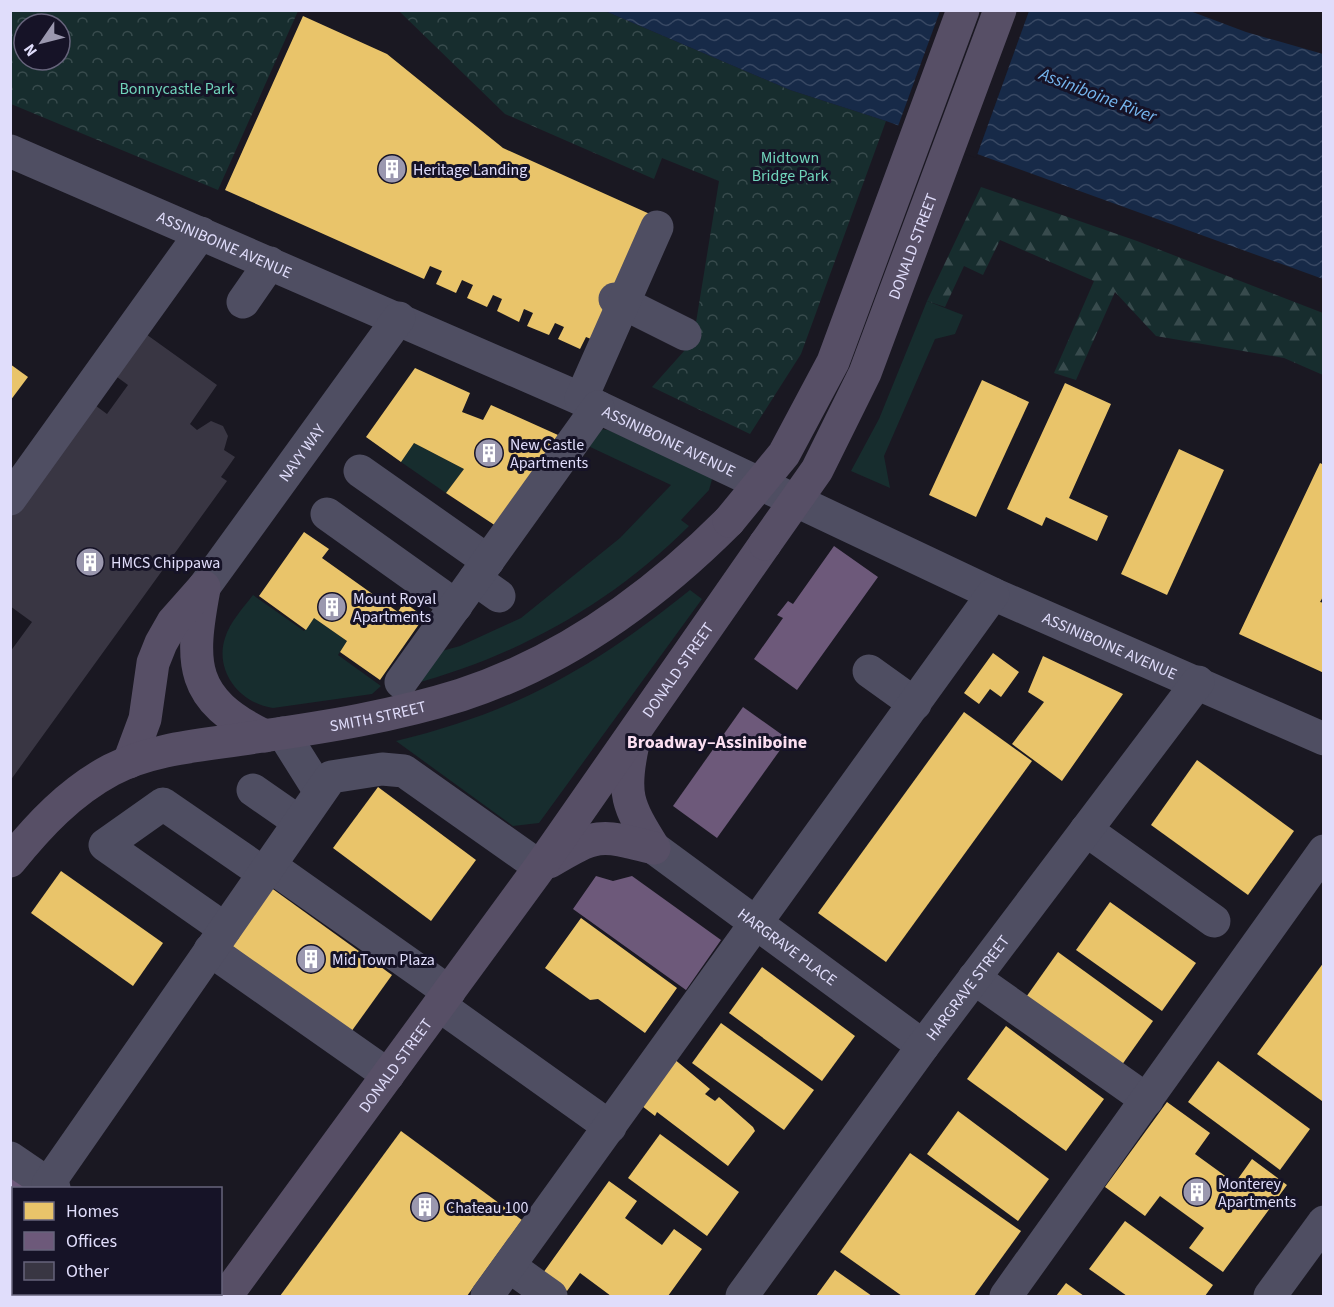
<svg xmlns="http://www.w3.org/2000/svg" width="1334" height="1307" font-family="'Source Sans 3',sans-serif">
<defs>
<pattern id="forest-firs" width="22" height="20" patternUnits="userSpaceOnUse" patternTransform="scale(1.5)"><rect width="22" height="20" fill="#172d2e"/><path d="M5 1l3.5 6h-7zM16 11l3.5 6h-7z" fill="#384b4d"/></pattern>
<pattern id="park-crowns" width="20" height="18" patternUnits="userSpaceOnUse" patternTransform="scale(1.5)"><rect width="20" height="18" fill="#172d2e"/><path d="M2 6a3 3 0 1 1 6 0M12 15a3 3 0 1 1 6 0" fill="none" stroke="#384b4d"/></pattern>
<pattern id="water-waves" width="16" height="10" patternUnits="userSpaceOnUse" patternTransform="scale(1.5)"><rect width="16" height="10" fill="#172a48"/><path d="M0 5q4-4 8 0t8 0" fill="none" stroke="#384863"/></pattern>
</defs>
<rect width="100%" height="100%" fill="#1a1822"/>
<g fill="#172d2e">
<path d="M927,301l36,14 -8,19 -20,5 -51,117 6,32 -39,-17 28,-52z"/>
<path d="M600,429l8,1 105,46 -4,14 -28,30 8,6c-78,78 -173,131 -280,159l22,-31 29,-8 61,-28 99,-80 51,-53 -85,-40z"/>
<path d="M414,443l50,26 -18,24 -45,-31z"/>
<path d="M690,590l12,9 -163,224 -26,3 -117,-85c121,-29 198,-74 294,-151z"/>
<path d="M253,595l51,36 10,-13 33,23 -9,14 43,31 -9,8 -99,14c-32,-4 -59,-36 -48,-70 5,-16 18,-30 28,-43z"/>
</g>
<path fill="url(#forest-firs)" d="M981,187l156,54 186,72v62l-39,-17 -128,-22 -41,-44 -39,88 -22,-7 40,-92 -94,-41 -17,35 -19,-9 -19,41 -18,-6z"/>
<g fill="url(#park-crowns)" fill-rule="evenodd">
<path d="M10,11l1,-1 287,1 -80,179 -207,-86zM24,24h36v36h-36z"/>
<path d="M399,11h206l185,79 96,31 -85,233 -51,80 -98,-47 41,-46 26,-160 -57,-23 -8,21 -149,-65z"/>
</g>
<path fill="url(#water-waves)" d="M605,11h585l56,21 77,22v225l-437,-158 -96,-31z"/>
<path fill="#1a1822" d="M940,11h89l-53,147 -79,-29z"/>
<g fill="#e9c46a">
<path d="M303,16l84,38 116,94 149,67 -56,126 -10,-4 -6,12 -22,-10 6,-12 -9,-4 -6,12 -22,-9 6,-13 -9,-4 -5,13 -22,-11 5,-12 -9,-4 -6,12 -20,-9 6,-13 -11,-5 -6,13 -20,-9 6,-13 -12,-5 -6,13 -199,-89z"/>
<path d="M10,364l18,13 -18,24z"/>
<path d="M415,368l55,25 -8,19 21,8 8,-15 67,30 -62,91 -50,-33 18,-24 -50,-26 -13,19 -35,-25z"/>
<path d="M982,380l47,22 -53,115 -47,-22z"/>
<path d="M1065,383l46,21 -42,94 39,18 -11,25 -51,-24 -4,9 -35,-17z"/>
<path d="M1179,449l45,21 -57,125 -46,-21z"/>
<path d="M1320,463l4,2v130l-4,7 4,1v70l-85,-39z"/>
<path d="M304,532l25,17 -7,9 59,42 17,12 6,-10 20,15 -44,63 -40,-28 7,-11 -33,-23 -8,12 -47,-34z"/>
<path d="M993,653l26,19 -18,25 -11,-8 -11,15 -15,-11z"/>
<path d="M1043,656l80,38 -61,87 -50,-37 32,-42 -16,-10z"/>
<path d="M964,712l68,49 -146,201 -68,-49z"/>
<path d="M1197,760l97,71 -46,64 -97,-70z"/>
<path d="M378,787l98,73 -45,61 -98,-73z"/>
<path d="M61,871l102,72 -30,43 -102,-73z"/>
<path d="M270,887l122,88 -41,57 -122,-88z"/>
<path d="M1110,902l86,61 -34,48 -86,-61z"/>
<path d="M581,918l96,70 -32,45 -47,-34 -8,1 -45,-32z"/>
<path d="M1058,952l95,69 -34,48 -95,-69z"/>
<path d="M1324,962v136l-2,3 -65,-47z"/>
<path d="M762,967l93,69 -33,45 -93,-68z"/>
<path d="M721,1023l93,67 -30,40 -92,-67z"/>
<path d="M1006,1026l98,73 -38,52 -99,-72z"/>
<path d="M667,1053l43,36 -5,5 10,7 4,-4 34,30 2,4 -27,35 -71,-54 -2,4 -22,-17z"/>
<path d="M1218,1061l92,68 -30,41 -92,-68z"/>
<path d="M1167,1102l43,31 -15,21 40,29 17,-24 35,26 -64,87 -34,-24 15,-20 -44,-32 -15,20 -40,-29z"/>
<path d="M958,1111l91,68 -31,42 -91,-67z"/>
<path d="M401,1131l121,89 -55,76h-187z"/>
<path d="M660,1134l79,58 -32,44 -79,-58z"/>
<path d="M910,1153l111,78 -47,65h-72l-62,-44z"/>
<path d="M609,1181l28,20 -12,17 37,27 12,-16 28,20 -34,47h-57l-31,-23 -13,18 -24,-18z"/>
<path d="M1125,1221l88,64 -8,11h-78l-38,-27z"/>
<path d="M835,1270l37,26h-56z"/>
<path d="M14,1274v20h70l-2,2h-72v-18z"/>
<path d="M1066,1283l18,13h-28z"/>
</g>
<g fill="#6d597a">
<path d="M834,546l44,31 -81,113 -43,-31 29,-41 -6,-3 11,-14 5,3z"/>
<path d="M743,707l45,32 -71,99 -44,-32z"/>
<path d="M596,876l17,5 19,-5 89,64 -35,50 -113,-81z"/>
<path d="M10,1172l23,16h-19v82l-4,4z"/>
</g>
<path fill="#393643" d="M143,332l74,53 -27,39 7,6 14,-9 12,5 5,10 -4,14 11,7 -14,20 6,4 -217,300v-129l22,-30 -22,-16v-89l82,-114 15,11 21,-29 -15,-11z"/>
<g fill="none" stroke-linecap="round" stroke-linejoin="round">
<g stroke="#4f4e62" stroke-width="33">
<path id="s1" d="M10,151l571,248 412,195 331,145"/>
<path d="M615,299l70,35"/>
<path d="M243,302l27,-39"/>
<path d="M581,399l76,-172"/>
<path d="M360,471l128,90"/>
<path d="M10,499l191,-266"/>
<path d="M327,514l129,92"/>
<path d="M475,579l24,17"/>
<path id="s2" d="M204,587l195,-269"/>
<path d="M869,671l46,33"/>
<path d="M401,682l197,-275"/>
<path d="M283,733l37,59"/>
<path d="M253,790l46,32"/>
<path d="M1086,830l128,91"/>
<path id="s3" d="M654,848l269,198"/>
<path d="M269,865l180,127"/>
<path d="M225,929l-120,-84 58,-41 100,69"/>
<path d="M210,950l178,125"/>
<path d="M974,978l173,122"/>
<path d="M439,1005l171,122"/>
<path d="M10,1158l44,30"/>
<path d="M48,1184l283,-407 51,-8 22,2 136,96"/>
<path d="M509,1266l42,30"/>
<path d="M199,1294l4,2"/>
<path d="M487,1296l506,-702"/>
<path id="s4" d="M742,1296l181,-250 275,-364"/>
<path d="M1006,1296l318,-445"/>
<path d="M1270,1296l54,-74"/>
</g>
<g stroke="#574f66" stroke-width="33">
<path d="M204,589c-14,75 -15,110 61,147"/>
<path d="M633,744c-11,50 -6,61 21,104"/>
<path d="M129,762l16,-43 8,-56 8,-20 12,-21 31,-35"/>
<path id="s5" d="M10,861c29,-36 60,-69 101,-91 44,-23 97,-25 145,-33 70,-10 138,-21 205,-42 102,-33 193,-99 268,-174"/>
<path d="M549,862c49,-29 50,-28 105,-14"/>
<path id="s6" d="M226,1296l314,-429 225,-323"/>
</g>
<g stroke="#574f66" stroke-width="33">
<path d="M729,521l55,-67 49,-92 130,-352"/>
<path id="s7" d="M765,544l52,-74 48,-97 135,-363"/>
</g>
</g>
<defs>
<g id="building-disc" transform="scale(1.5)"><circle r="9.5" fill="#9b98af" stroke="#161327"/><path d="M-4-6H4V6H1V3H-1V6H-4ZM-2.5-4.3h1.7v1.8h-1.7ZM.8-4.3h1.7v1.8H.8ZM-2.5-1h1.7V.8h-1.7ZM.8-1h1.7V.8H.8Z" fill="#fff"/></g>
</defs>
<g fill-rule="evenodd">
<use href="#building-disc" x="392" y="169"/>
<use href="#building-disc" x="489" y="453"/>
<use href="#building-disc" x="90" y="562"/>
<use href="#building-disc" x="332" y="607"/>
<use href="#building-disc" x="311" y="959"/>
<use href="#building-disc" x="1197" y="1192"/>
<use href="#building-disc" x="425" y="1207"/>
</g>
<g text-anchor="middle" stroke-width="6" stroke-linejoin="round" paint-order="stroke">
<g font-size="16" fill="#70d4bb" stroke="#161327">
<text x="177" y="94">Bonnycastle Park</text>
<text x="790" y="163">Midtown<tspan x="790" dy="18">Bridge Park</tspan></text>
</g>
<g font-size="16" fill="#e0ddfb" stroke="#161327" text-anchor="start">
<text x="413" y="175">Heritage Landing</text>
<text x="510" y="450">New Castle<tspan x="510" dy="18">Apartments</tspan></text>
<text x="111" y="568">HMCS Chippawa</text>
<text x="353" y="604">Mount Royal<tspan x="353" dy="18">Apartments</tspan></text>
<text x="332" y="965">Mid Town Plaza</text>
<text x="1218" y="1189">Monterey<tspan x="1218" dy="18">Apartments</tspan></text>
<text x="446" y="1213">Chateau 100</text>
</g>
<g font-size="16" fill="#e0ddfb" stroke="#161327">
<text dy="6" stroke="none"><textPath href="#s1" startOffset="234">ASSINIBOINE AVENUE</textPath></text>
<text dy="6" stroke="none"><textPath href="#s7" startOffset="334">DONALD STREET</textPath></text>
<text dy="6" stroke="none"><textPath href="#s1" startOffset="720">ASSINIBOINE AVENUE</textPath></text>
<text dy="6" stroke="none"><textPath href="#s2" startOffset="166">NAVY WAY</textPath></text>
<text dy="6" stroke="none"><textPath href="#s1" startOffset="1206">ASSINIBOINE AVENUE</textPath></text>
<text dy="6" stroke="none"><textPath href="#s6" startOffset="772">DONALD STREET</textPath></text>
<text dy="6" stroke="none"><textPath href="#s5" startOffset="410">SMITH STREET</textPath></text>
<text dy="6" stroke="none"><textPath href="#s3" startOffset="166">HARGRAVE PLACE</textPath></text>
<text dy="6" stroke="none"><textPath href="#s4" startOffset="382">HARGRAVE STREET</textPath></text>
<text dy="6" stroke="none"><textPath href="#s6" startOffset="286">DONALD STREET</textPath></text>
</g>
<g font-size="18" font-style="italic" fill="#76b7f0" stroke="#161327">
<text transform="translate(1098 95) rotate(21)" y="6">Assiniboine River</text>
</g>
<g font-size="18" font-weight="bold" fill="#fbdff1" stroke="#161327">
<text x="717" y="748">Broadway–Assiniboine</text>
</g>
</g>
<rect width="1334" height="1307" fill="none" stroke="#e0ddfb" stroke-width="24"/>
<rect x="12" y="1187" width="210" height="108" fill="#161327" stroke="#67647c" stroke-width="1.5"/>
<rect x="24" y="1202" width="30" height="18" fill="#e9c46a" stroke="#67647c" stroke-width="1.5"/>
<text x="66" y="1217" font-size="18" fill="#e0ddfb">Homes</text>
<rect x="24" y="1232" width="30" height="18" fill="#6d597a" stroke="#67647c" stroke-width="1.5"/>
<text x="66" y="1247" font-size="18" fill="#e0ddfb">Offices</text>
<rect x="24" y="1262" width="30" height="18" fill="#393643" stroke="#67647c" stroke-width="1.5"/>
<text x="66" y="1277" font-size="18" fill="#e0ddfb">Other</text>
<g transform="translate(42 42) rotate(235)"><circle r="28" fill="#161327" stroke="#67647c" stroke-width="1.5"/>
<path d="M0-4.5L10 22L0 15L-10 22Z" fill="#9b98af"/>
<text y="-9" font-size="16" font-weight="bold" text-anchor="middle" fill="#e0ddfb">N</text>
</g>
</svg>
